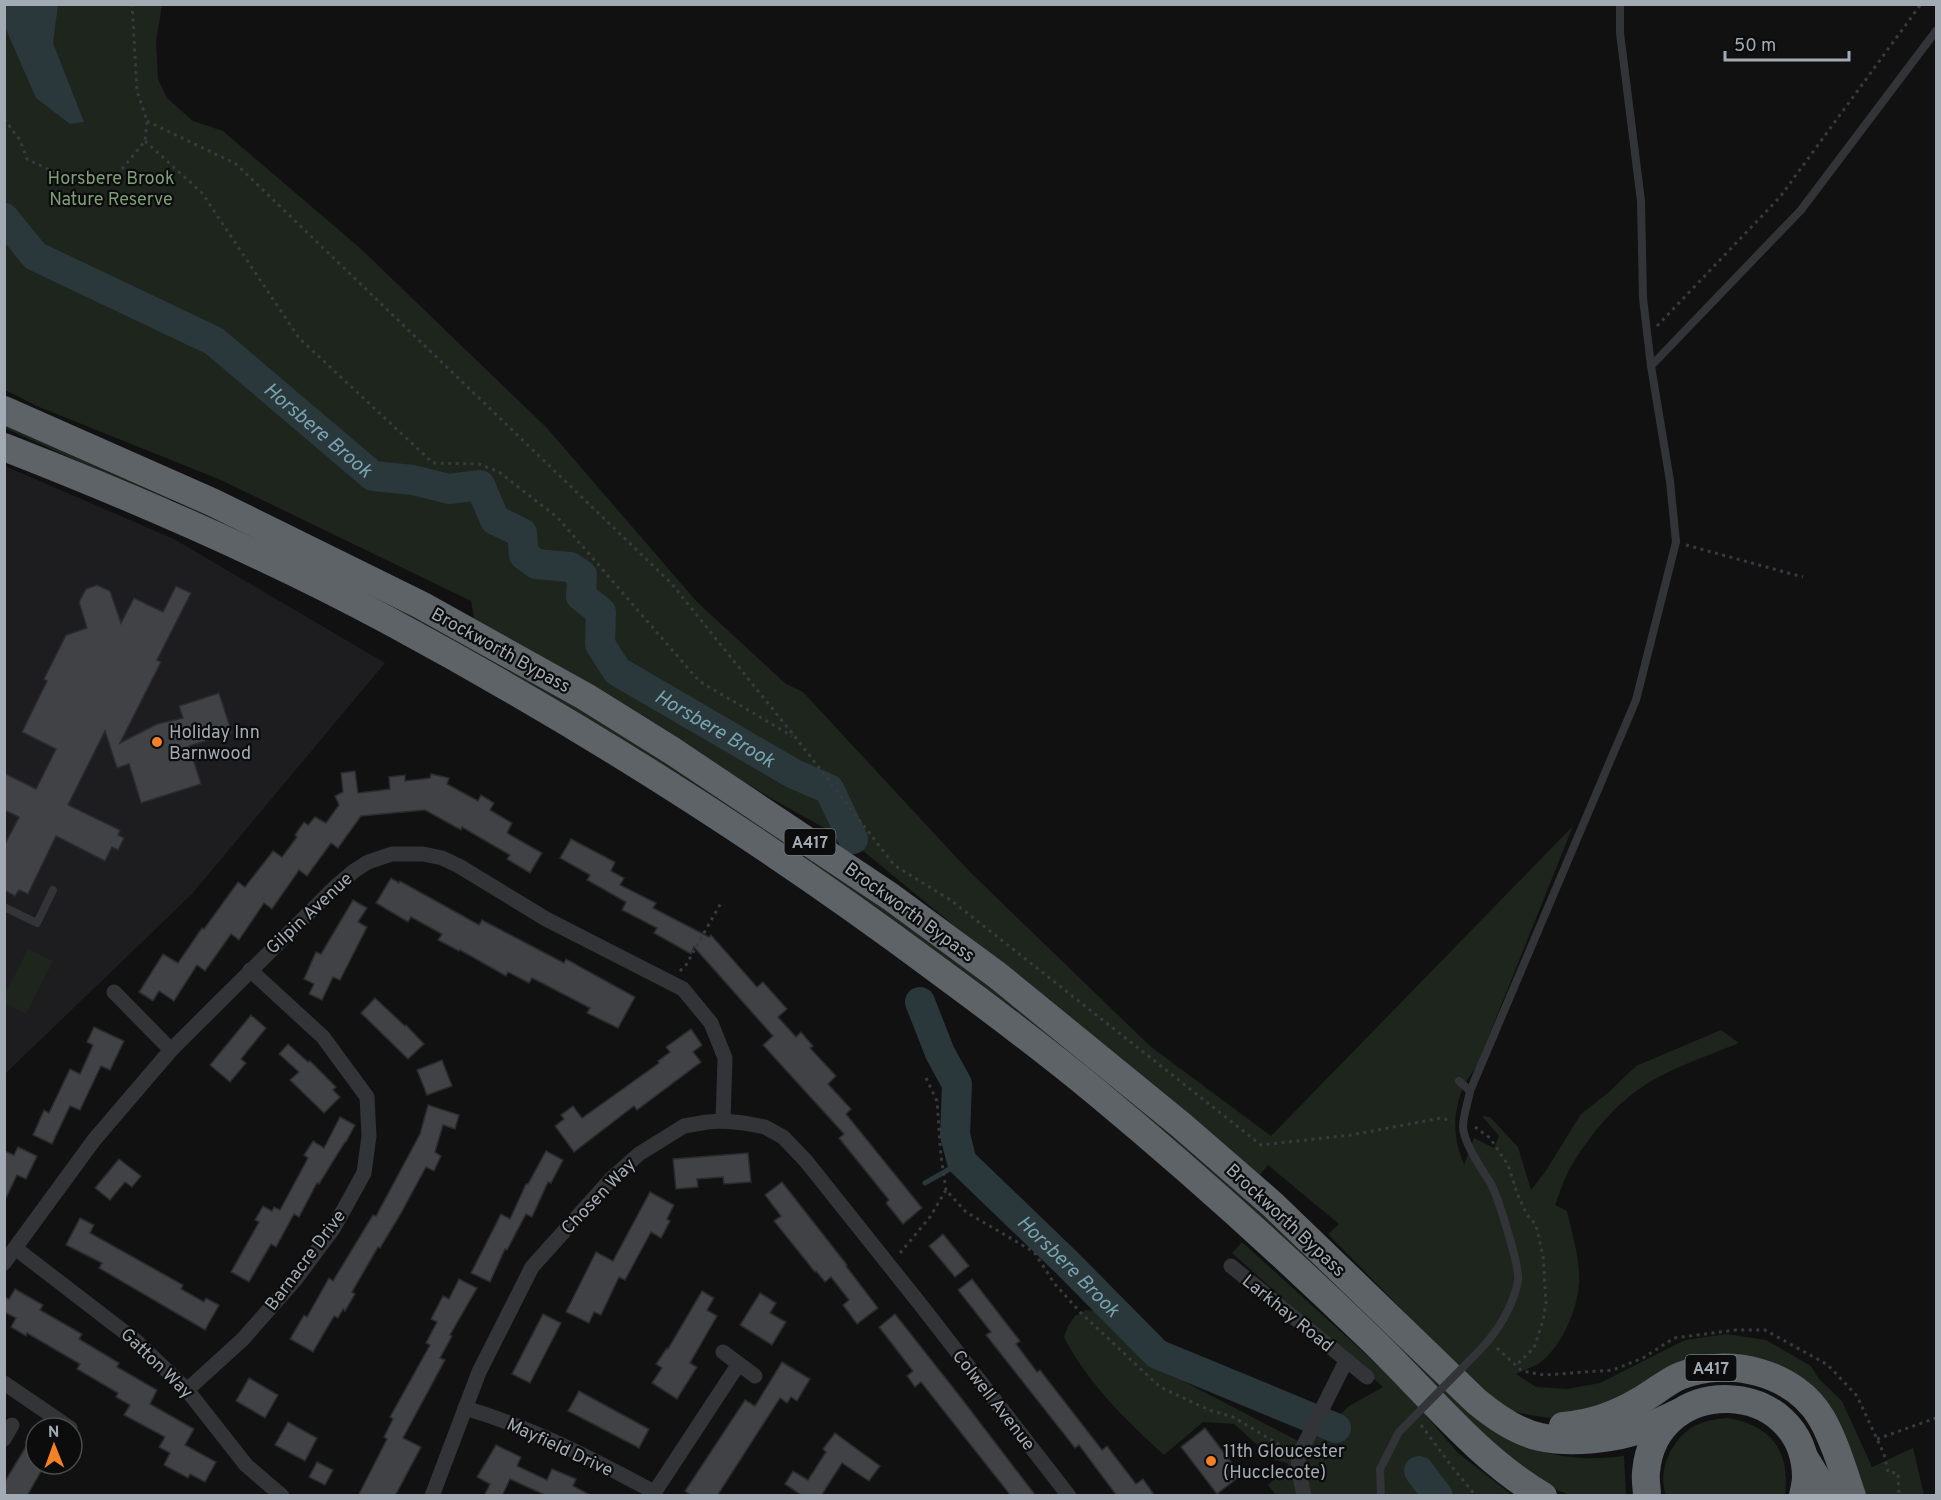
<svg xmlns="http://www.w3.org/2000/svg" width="1941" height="1500" font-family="Overpass,sans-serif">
<rect width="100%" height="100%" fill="#111112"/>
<path fill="#1d1d1f" d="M5,466l169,73 211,124 -193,231 -187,180z"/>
<g fill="#1d251d">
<path d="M5,5h157l-6,36 2,38 9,19 26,23 30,10 137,117 187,180 150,174 89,82 17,8 166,179 181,175 121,90 302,-310 -97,242c-16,17 -23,45 -20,68 1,10 5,20 8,29l10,-27 20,10 5,-12 -17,-20 8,1 28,30 13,43 14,-18 36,-58 27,-21 28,-27 85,-36 18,13c-29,12 -71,26 -97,44 -30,20 -55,52 -73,83 -6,11 -9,23 -14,35l12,6c5,23 14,50 12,73 -2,27 -17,61 -38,78 -7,5 -17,8 -25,12l20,13 31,2 33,-6 85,-43 42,-6 39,6 45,26 8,13 23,22 30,66 41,-19 11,47h-63l-16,-37 -88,-95 -195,56c-25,-2 -48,-5 -70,-17l-164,-168 11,-10 -71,-59 -9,11 -402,-330 -83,-46 -126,-77 -172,-94 -5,-28 -250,-121 -182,-73 -34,-17z"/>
<path d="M4,420l305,139 272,147 346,231 206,161 399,350c31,11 59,12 92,8l2,39h-56l-27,-10 -28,-17 -493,-447 -715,-457 -137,-65 -1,4 -164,-75z"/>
<path d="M28,949l25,12 -27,53 -21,-11 -1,-7z"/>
<path d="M1242,1242l159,144 56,66 55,43h-236l-8,-10 21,-21 -16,-5 -39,-35 -31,-2 -39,33c-38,-35 -76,-71 -100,-118l4,-11 7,-10 11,-6 16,1 62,60 136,71 -8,19 57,-55 34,-19 -151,-134z"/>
<path d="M1728,1418c44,8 62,33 57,77h-119c-9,-24 5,-53 25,-67 11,-7 24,-9 37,-10z"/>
</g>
<path fill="#2a373b" d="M4,5h54l-5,38 31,79 -14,2 -34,-26 -31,-71z"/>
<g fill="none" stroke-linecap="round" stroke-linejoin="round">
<path stroke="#2a373b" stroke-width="5" d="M925,1183l37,-21"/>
<g stroke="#2a373b" stroke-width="30">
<path id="s1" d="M4,218l31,38 179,85 159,135 40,4 36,9 31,-4 15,35 27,13 2,22 12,9 34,3 12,8 -1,21 20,16 -1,32 17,27 177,103 35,15 24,50"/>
<path id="s2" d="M920,1002l20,51 17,31 -2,51 7,27 104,100 91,92 179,74"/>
<path d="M1419,1471l19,25"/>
</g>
</g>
<g fill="#404245" stroke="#2b2b2e" stroke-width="1.5">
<path d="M97,585l13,6 11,32 13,-25 29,14 13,-26 15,7 -34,67 4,2 -41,81 37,-19 26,-6 -4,-12 40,-13 13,40 -43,13 12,38 -60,19 -12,-39 -12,4 -12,-37 -37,74 52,25 -2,5 6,3 -6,12 -6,-3 -7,14 -49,-25 -28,58 -9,-4 -4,6 -11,-6v-44l15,-29 -15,-7v-37l32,16 20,-40 -34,-17 25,-51 -3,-2 22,-44 21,-7 -8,-26 7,-13z"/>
<path d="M355,771l3,22 32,-4 -1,-12 16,-2v6l25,-3 1,-4 18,4 -2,6 20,11 11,6 3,-6 13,8 -4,7 22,13 -5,10 35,20 -12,20 -23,-14 3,-4 -48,-28 -1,3 -36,-20 -64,6 -23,32 -7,-5 -24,33 -8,-6 -27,39 -8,-6 -25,37 -8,-6 -26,37 -8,-6 -23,36 -15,-10 -6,10 -14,-9 24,-38 15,9 24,-35 2,1 34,-47 7,5 28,-36 9,6 15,-20 -2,-2 9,-13 4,3 7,-8 11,6 13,-18 -4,-9 8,-4 -2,-19z"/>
<path d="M571,839l44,23 -4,9 13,7 -4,7 36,18 -3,5 56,29 2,-2 46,52 6,-5 24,27 -9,8 18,20 5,-5 12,14 -3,2 26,28 -8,8 23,25 -5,5 76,94 -19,16 -17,-21 3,-3 -50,-62 5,-4 -81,-89 10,-9 -79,-89 -3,7 -37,-21 3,-5 -35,-18 4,-8 -39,-22 3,-5 -30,-17z"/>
<path d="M391,878l8,5 1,-2 79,44 3,-5 82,43 2,-4 69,38 -17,31 -31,-15 3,-5 -50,-26 -8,-4 -3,5 -21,-11 -2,4 -46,-26 -1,1 -21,-11 4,-6 -31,-17 -3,5 -32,-19z"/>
<path d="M353,900l14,8 -9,14 9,5 -27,53 -7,-3 -11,23 -13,-6 5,-10 -10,-5 12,-27 5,2z"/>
<path d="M375,998l30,28 1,-1 18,19 -16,15 -47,-46z"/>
<path d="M251,1015l15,13 -25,31 5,4 -16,19 -20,-17z"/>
<path d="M94,1027l30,14 -14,29 -9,-4 -21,44 -10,-4 -18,38 -19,-9 11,-25 5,3 21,-44 10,5 13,-29 -6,-3z"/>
<path d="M691,1029l11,16 -9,7 8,10 -64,48 -3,-4 -60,46 -19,-26 9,-7 -3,-4 12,-9 9,12 77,-55 -1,-2 12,-9 -4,-5z"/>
<path d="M288,1044l20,18 2,-1 26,26 -3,3 7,7 -16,16 -34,-33 9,-8 -20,-18z"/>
<path d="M442,1060l10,26 -25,9 -10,-25z"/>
<path d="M428,1105l31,10 -4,14 -12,-4 -8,27 6,4 -7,15 -8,-4 -26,48 -20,33 -2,-1 -26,45 3,2 -10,17 -2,-2 -5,9 -4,-2 -21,36 -23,-13 14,-24 3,2 22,-39 4,3 40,-66 3,1 44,-82z"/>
<path d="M340,1117l15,8 -9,17h-1l-26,42 -2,-1 -18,34 -5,-3 -18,33 -5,-3 -22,38 -18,-10 28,-50 -4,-2 8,-14 9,5 2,-4 6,3 28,-52 -4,-3 9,-14 11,7z"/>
<path d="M18,1147l19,9 -11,23 -9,-4 -13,27v-51l10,4z"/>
<path d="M546,1151l17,9 -12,23 -3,-1 -16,35 -6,-3 -19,36 -2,-1 -15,33 -19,-9 30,-59 9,5 16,-35h2z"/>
<path d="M748,1153l3,29 -27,2 -1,-7 -26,2 1,8 -22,2 -3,-30z"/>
<path d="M119,1159l22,17 -9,11 -7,-5 -15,18 -15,-12z"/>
<path d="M782,1182l65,83 -1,1 32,42 -21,16 -14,-19 6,-5 -18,-23 -6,5 -9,-11 -1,1 -41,-51 7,-5 -16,-21z"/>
<path d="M650,1192l24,13 -7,14 3,2 -9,17 -10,-6 -26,48 -6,-3 -18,38 -7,-3 -5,11 -23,-11 30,-60 17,9z"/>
<path d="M80,1218l14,7 -4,8 93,52 -2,4 23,13 2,-4 13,7 -14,25 -106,-62 3,-5 -36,-18z"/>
<path d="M943,1234l26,32 -14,11 -26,-31z"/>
<path d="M459,1279l18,9 -27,47 2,1 -12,22 5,2 -42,78 18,9 -26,49h-37l29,-57 -3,-2 9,-18 -3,-2 40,-72 -4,-2 11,-21 -6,-3 12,-23 6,3z"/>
<path d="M972,1279l48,62 -4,3 21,28 3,-2 62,80 5,-4 29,38 7,-5 12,17h-38l-38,-51 -4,3 -89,-113 5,-3 -33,-42z"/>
<path d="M15,1289l28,16 -3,5 42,24 -3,5 40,24 -2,4 40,23 -7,14 44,25 -9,16 31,17 -11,20 -15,-8 -2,4 -24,-13 6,-12 -11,-6 6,-10 -41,-22 6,-10 -14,-8 2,-4 -41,-24 3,-5 -53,-31 -1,3 -15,-9 5,-9 -12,-6v-15l5,2z"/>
<path d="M702,1291l12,7 -7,12 10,6 -27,47 7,4 -20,32 -25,-16 10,-15 -6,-4 11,-16 1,1z"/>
<path d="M760,1293l16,10 -6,10 16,9 -14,23 -32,-20z"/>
<path d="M543,1314l18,9 -31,60 -18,-9z"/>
<path d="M895,1314l67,85 74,97h-25l-90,-114 -6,5 -8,-11 6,-5 -34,-44z"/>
<path d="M782,1362l28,17 -13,22 -6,-4 -4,6 -7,-5 -63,98h-25l-7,-5 60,-91 10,6z"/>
<path d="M249,1378l29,17 -13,23 -29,-17z"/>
<path d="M579,1391l70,38 -10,19 -71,-37z"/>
<path d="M288,1422l29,16 -12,23 -30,-16z"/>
<path d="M1205,1428l36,47 -24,19 -36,-47z"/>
<path d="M36,1430v34h9l-18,32h-23v-13z"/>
<path d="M835,1433l45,33 -11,15 -27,-18 -21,33h-18l-18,-12 8,-13 15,9 18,-28 -3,-3z"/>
<path d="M496,1445l25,12 -4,9 30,14 5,-11 24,10 -3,7 19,10h-45l-37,-17 -8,17h-18l6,-12 -13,-7z"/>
<path d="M317,1462l16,8 -8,15 -16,-8z"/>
</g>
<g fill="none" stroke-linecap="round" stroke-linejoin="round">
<g stroke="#383b3e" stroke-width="3" stroke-dasharray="3 4.5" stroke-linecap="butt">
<path d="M4,119l16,21 7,19 45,22 45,-6 28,-34 2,-20 -10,-30 -5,-87"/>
<path d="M147,121l89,43 435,419 125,155 98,127 58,36 309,244 90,-10 90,-17 11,3"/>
<path d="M145,141l57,52 97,145 134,125 46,1 20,8 59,46 141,163 93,55"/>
<path d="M1657,326l123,-129 141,-193"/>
<path d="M1686,545l117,32"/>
<path d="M680,971l6,-6 36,-64"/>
<path d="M926,1078l11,23 4,55 5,34"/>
<path d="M1475,1127l15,11 18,27 9,28 10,22 9,10 7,31 3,47 -3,18 -9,27 -18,17"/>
<path d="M900,1253l30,-36 16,-27 20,22 68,40 20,31 27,30 79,74 49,23 24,7 52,31"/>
<path d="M1497,1348l25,23 22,4 69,-5 30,-12 31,-20 62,-8h29l63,35 29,31 27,58 4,18 10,1 1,23"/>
<path d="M1421,1425l32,43 23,28"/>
<path d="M1877,1439l59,-21"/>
</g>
<g stroke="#323437" stroke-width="8">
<path d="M1651,366l150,-156 135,-179"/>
<path d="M4,907l33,16 16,-33"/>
<path d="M1459,1081l11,10"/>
<path d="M1478,1352c18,-18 36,-46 40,-72 2,-13 -20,-83 -27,-96 -9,-15 -27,-40 -28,-57 0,-11 5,-25 7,-36l166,-391 40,-158 -6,-61 -19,-115 -8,-68 -2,-97 -21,-168v-29"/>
<path d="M1381,1496l-1,-27 19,-37"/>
</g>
<g stroke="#323437" stroke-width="15">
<path d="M114,992l57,58"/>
<path d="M15,1248l121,93 51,49 59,75 36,31"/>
<path d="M4,1263l90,-123 77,-90 163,-162 20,-17 14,-9 24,-8h31l19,4 17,8 87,53 137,70 28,34 14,35 -2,63"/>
<path d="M1231,1266l136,111"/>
<path d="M723,1352l32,24"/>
<path d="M4,1383l66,45"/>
<path d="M187,1390l56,-51 52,-59 38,-51 31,-56 5,-37 -2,-39 -44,-60 -73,-67"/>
<path d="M465,1408c68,20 126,50 189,84"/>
<path d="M4,1439l8,-14"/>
<path d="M432,1496l47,-124 53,-105 80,-89 27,-24 45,-28 23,-4 16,-1 21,2 21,4 18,10 23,24 114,143 149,192"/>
<path d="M652,1496l86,-131"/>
<path d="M1304,1496l-5,-24 -1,-15 48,-96"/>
</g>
<g stroke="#5e6368" stroke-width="28">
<path d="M4,410l208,92 209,103 165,92 85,53 220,147 106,78 184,150 92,80 203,196c18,15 41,31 64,36 31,7 75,2 105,-9 11,-4 22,-10 33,-15"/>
<path d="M4,447c131,51 263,108 387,175 191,103 374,219 548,349 53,39 106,79 157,121 94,78 185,160 273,245 56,53 107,120 174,159"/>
<path d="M1563,1426c27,-2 55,-12 78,-26 13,-7 25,-18 39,-24 48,-20 115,-4 142,43 13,23 21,51 30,77"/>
<path d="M1804,1457l24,39"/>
<path d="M1647,1496c0,-8 -2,-16 -1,-24 9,-101 159,-95 160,5 0,6 -2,13 -3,19"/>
</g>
<path stroke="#323437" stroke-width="8" d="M1399,1432l79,-80"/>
</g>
<g fill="#f58126" stroke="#0c0c0d" stroke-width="2">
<circle cx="157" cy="742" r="6"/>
<circle cx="1211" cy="1461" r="6"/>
</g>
<g text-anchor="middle" stroke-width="4.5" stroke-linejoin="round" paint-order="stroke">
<g fill="#0c0c0d" stroke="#757b81" stroke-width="1.5">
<rect x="784.5" y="829" width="51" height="26" rx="4.5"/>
<rect x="1685.5" y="1355" width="51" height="26" rx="4.5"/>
</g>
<g font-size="16" font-weight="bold" fill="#a2abb3">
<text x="810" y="848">A417</text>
<text x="1711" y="1374">A417</text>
</g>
<g font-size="18" fill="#7e9f78" stroke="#0c0c0d">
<text x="111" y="184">Horsbere Brook<tspan x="111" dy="21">Nature Reserve</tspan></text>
</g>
<g font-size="18" fill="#a2abb3" stroke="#0c0c0d">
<text transform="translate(501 650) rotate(29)" y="6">Brockworth Bypass</text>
<text transform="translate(910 912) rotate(36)" y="6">Brockworth Bypass</text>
<text transform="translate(309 913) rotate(-43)" y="6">Gilpin Avenue</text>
<text transform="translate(598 1196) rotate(-46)" y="6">Chosen Way</text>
<text transform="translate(1286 1220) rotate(43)" y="6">Brockworth Bypass</text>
<text transform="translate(305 1260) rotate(-53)" y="6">Barnacre Drive</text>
<text transform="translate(1288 1313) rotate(39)" y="6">Larkhay Road</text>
<text transform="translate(157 1363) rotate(44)" y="6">Gatton Way</text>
<text transform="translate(994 1400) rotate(52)" y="6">Colwell Avenue</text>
<text transform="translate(560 1447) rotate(25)" y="6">Mayfield Drive</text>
</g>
<g font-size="18" fill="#a2abb3" stroke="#0c0c0d" text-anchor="start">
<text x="169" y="738">Holiday Inn<tspan x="169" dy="21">Barnwood</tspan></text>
<text x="1223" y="1457">11th Gloucester<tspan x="1223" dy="21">(Hucclecote)</tspan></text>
</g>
<g font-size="20" font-style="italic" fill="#77a2b0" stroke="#0c0c0d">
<text dy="7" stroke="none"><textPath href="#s1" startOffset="384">Horsbere Brook</textPath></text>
<text dy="7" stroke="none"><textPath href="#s1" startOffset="942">Horsbere Brook</textPath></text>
<text dy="7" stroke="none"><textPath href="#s2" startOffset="318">Horsbere Brook</textPath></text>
</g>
</g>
<rect width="1941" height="1500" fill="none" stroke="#a2abb3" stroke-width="12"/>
<g transform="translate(54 1446) rotate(359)"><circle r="28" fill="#0c0c0d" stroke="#484c4f" stroke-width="1.5"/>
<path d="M0-4.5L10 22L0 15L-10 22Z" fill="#f58126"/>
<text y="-9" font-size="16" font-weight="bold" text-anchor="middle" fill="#a2abb3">N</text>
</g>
<path d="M1725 51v9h124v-9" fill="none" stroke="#a2abb3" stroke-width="3"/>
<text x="1734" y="51" font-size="18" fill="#a2abb3" stroke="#0c0c0d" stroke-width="4.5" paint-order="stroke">50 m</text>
</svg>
